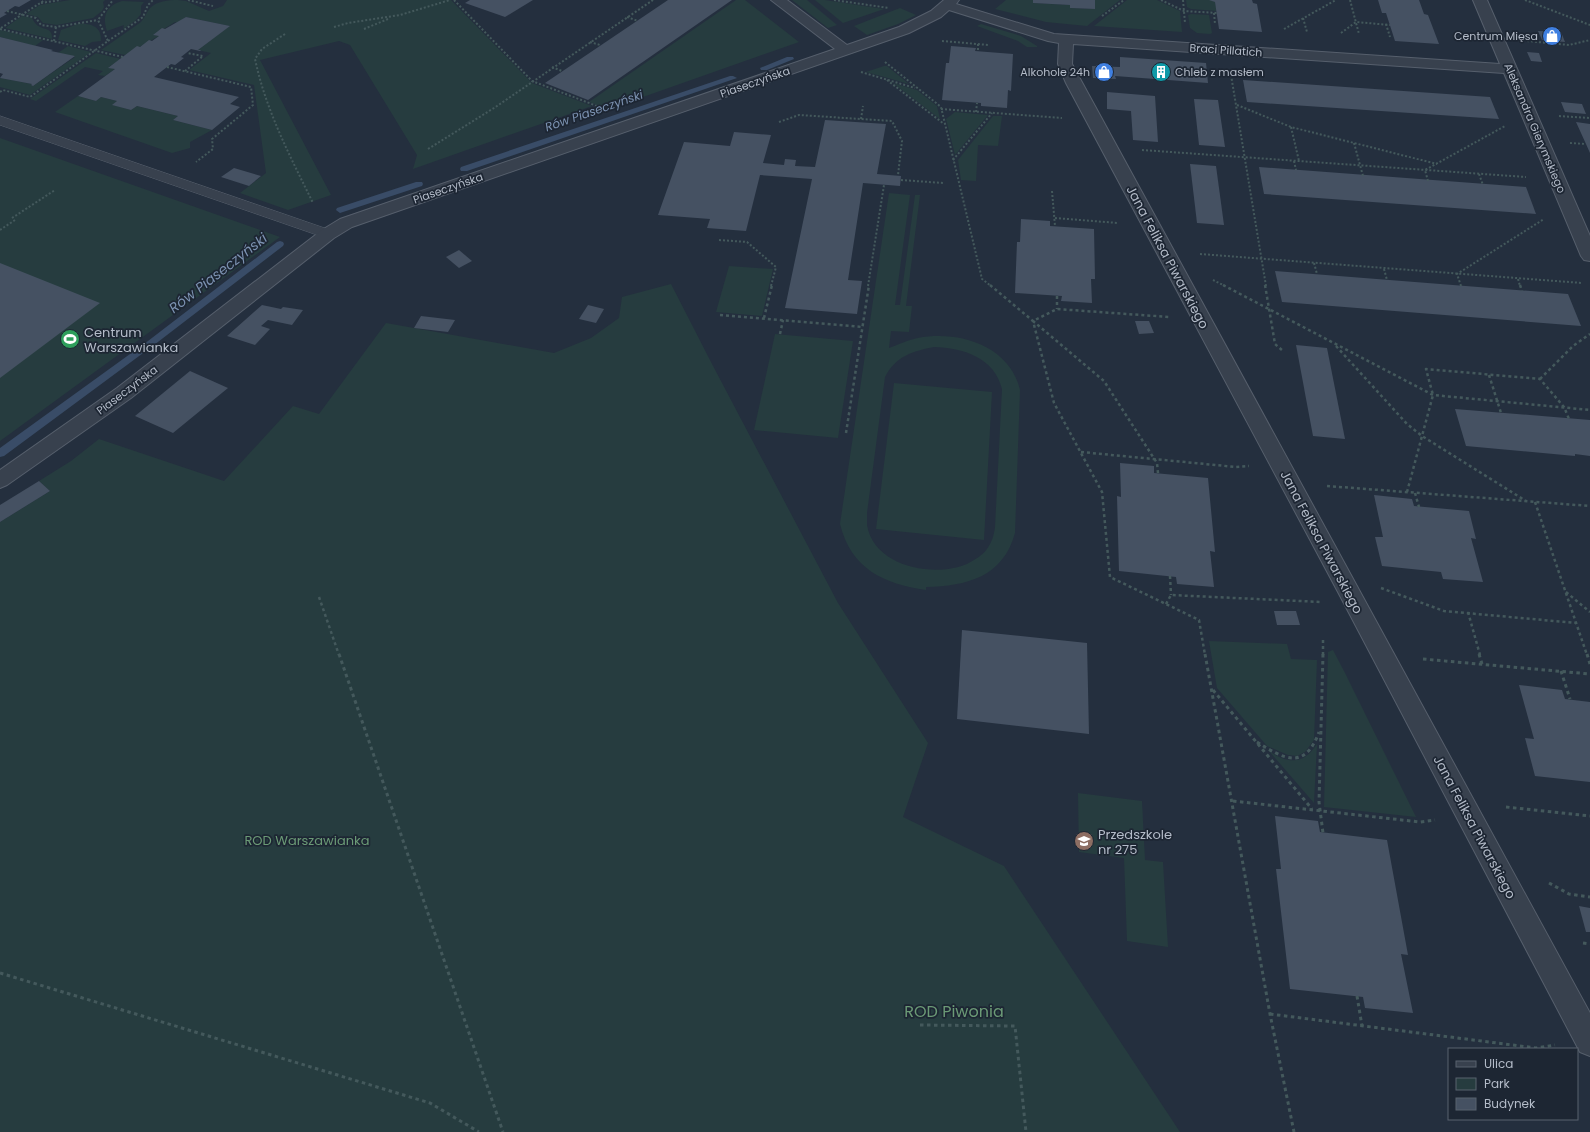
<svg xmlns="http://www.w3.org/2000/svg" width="1590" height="1132" font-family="Poppins,sans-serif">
<rect width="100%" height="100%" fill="#242f3e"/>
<g fill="#263c3f" fill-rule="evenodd">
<path d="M70,0h35l-2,2 1,5 -2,4 -9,7 -36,7 -14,-2 -5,-6 -12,-3 14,-9z"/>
<path d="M178,0l8,1 23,10 14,-5 4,-6h224l81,83 60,23 -179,63 4,-14 -67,-110 -11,-4 -79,19 71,135 -43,15 -48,-17 26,-20 -12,-88 -65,-15 22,-17 -13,-3 31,-24 -43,-9 -8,6 -3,-1 -21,13 5,1 -34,19 -24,-5 40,-28c4,-5 5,-9 9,-14 7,-7 18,-8 28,-8z"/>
<path d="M736,0h9l54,42 -190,67 -20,-7z"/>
<path d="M792,0h15l30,25 -9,3z"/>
<path d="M815,0h10l59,9 -41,14z"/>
<path d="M1006,0h27v3l37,2v3l25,1v-9h25l-33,26 -41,-4 -51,-13z"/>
<path d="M1127,0h30l23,11 2,21 -88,-6z"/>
<path d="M1186,0h25l4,2 2,9 -26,-2 -4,-2z"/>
<path d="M122,1l22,1 -3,4v8l-6,7 -12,8 1,-4 -17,6c-5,-15 -1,-25 15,-30z"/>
<path d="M900,8l16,7 -18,9 -31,11 -13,-9z"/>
<path d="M1191,14l18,1 3,18 -2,1 -13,-1 -7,-5 -2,-13z"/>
<path d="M22,16l10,2c1,2 2,4 4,6 6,7 17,2 16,15l-47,-11z"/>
<path d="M78,24c12,-1 24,2 23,17l-9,1 -7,4 -27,-6 3,-10z"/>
<path d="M981,24l40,12 16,10v1h-10l-9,-6 -41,-15z"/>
<path d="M0,30l43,10 -8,6 -35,-9z"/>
<path d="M68,46l23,6 -61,43 -30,-8v-9l32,6 -1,1 2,1 42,-29 -17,-4z"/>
<path d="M96,53l25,6 -12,8 6,2 -10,7 -7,-1 5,-4 -18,-4 -49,34 -6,-2z"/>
<path d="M884,66h3l22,18 -43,-12z"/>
<path d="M893,83l24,7 20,16 3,13z"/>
<path d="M78,96l18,5 5,-4 16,4 -4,4 18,5 6,-4 41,10 -5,4 39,10 -22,12v6l-18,5 -117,-41z"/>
<path d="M955,112l33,3 -33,40 -9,-36z"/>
<path d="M993,116h9l-4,30 -20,-1 -2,36 -15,-1 -3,-20z"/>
<path d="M0,138l280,99 -280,204z"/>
<path d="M889,193l21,2 -15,110h5l15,-110h5l-14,111h6l-3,26 -18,-1 -2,17c9,-3 18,-8 29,-10 41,-8 92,8 102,52l-5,143c-12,44 -48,53 -89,54v3c-42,-6 -75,-21 -86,-66zM934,347c29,1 60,10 68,42l-7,138c-1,8 -3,15 -8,22 -5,7 -13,11 -20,15 -33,14 -93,3 -100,-39 0,-4 0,-8 0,-12l18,-136c11,-21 28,-26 49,-30z"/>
<path d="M729,266l44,3 -11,47 -46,-4z"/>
<path d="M671,284l41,80 126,239 90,140 -25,74 101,49 176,266h-1180v-610l50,-31 -11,-10 32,-20 28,-22 125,42 69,-75 26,8 67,-91 168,30 37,-15 28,-20 3,-21z"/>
<path d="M775,334l78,7 -15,97 -84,-8z"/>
<path d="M894,383l98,9 -8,148 -108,-11z"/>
<path d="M1209,641l78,3 4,15 26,1 -3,80 -9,12 -8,4 -9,-1 -21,-9 -50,-58z"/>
<path d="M1333,650l12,23 71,144 -92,-10 4,-155z"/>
<path d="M1317,744l-3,59 -45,-52c20,13 34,14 48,-7z"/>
<path d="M1078,793l64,8 3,59 18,2 5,85 -41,-6 -3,-83 -45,-6z"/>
</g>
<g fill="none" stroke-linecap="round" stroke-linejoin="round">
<g fill="#394c67" fill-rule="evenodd">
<path d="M787,57h6l1,2 -27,11h-6l-1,-2z"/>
<path d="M730,76h3l4,2 -270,93h-6l-1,-2 1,-2z"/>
<path d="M416,182h6l1,2 -1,2 -79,26 -3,1 -4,-3 1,-2z"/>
<path d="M280,241l3,1 1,2 -1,2 -129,99 -150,111 -4,1v-9l148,-107 129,-99z"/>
</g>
</g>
<g fill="#455162">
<path d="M0,0h31l-12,7 -4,-1 -11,7 3,1 -7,4z"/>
<path d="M470,0h63l-28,17 -40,-14z"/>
<path d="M668,0h64l-144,100 -43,-17z"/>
<path d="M1033,0h62v9l-25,-1v-3l-37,-2z"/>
<path d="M1209,0h43l1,3 4,1 5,28 -43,-3 -4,-27z"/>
<path d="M1378,0h41l5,14 4,1 11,29 -44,-3 -9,-28h-4z"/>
<path d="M186,17l44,9 -32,24h3l-1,1 -9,-2 -10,8 3,1 -9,7 -4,-1 -17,13 85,20 -9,7 10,3 -28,23 -39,-10 5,-4 -41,-10 -6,4 -19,-5 5,-4 -16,-4 -5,4 -18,-5 37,-27 -7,-1 29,-22 3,1 9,-7 3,1 7,-5 -6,-1 9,-7 3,1z"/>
<path d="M1538,31l23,1 4,10 -23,-2z"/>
<path d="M0,37l53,13 -2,1 24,5 -42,30 -2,-1 1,-1 -32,-6 3,-4 -3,-1z"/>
<path d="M951,46l25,2 -1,3 38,3 -2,37 -3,-1 -1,18 -26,-2v-3l-39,-3 4,-37h3z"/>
<path d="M1527,52l12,1 3,9 -11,-1z"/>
<path d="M1120,57l86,6 2,20 -93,-7 1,3 -23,-1 -1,-12 28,1z"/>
<path d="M1243,80l247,17 9,22 -252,-17z"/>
<path d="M1107,92l48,4 3,46 -25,-2 -2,-29 -24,-2z"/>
<path d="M1194,99l24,1 7,47 -26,-2z"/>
<path d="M1561,102l21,2 4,10 -21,-2z"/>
<path d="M825,120l61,4 -9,50 24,2 -1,10 -37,-3 -15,97 14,1 -5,33 -72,-6 27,-129 -52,-4 -14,56 -39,-3 3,-9 -52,-4 26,-73 46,4 4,-14 37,3 -8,28 21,2 1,-6 11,1 -1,6 20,1z"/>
<path d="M1576,122l14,2v29l-4,-9z"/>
<path d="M1190,164l26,2 8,59 -27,-2z"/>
<path d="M1259,167l267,20 10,27 -272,-20z"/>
<path d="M234,168l27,8 -12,10 -28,-9z"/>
<path d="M1021,219l29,2v5l44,3 1,50h-4l1,24 -31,-2 1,-5 -47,-3 2,-51h3z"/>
<path d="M459,250l13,11 -13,7 -13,-11z"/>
<path d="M0,263l100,40 -100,75z"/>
<path d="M1275,271l293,23 13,32 -299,-24z"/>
<path d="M262,305l19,4 2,-2 20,3 -11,15 -24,-5 -7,6 9,3 -15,16 -28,-9z"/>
<path d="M588,305l16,4 -8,14 -17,-4z"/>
<path d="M421,316l34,4 -7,12 -34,-4z"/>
<path d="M1135,321h14l5,12 -15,1z"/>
<path d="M1296,345l31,3 18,91 -32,-3z"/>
<path d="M190,371l38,17 -55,45 -38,-17z"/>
<path d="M1455,409l135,11v36l-15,-2v2l-109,-10z"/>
<path d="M1120,463l34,3v7l54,5 7,74 -5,-1 4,36 -37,-3 -1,-7 -57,-6 -2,-75 4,1z"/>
<path d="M39,481l11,10 -50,31v-17z"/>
<path d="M1374,495l38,4 2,7 55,5 7,28 -5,-1 12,44 -40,-3 -2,-7 -59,-6 -7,-29h8z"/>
<path d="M1274,611h22l4,14h-23z"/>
<path d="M962,630l125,13 2,91 -132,-15z"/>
<path d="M1519,685l43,5 3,9 25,3v80l-55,-6 -10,-38 9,1z"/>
<path d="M1275,816l43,5 2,11 67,8 21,115 -7,-1 12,59 -48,-5 -2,-11 -73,-8 -14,-120h5z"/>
<path d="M1579,906l11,2v24h-4z"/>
</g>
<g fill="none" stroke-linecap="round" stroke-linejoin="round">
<g stroke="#565f6c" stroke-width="1">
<path id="lane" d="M0,116l333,115 2,3 -2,3 -5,2 -5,-2 -323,-112z"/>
</g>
<g stroke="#565f6c" stroke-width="2">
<path id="street" d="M771,0h16l60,45 52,-18 32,-16 13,-11h15l-3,4 98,30 446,30 -27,-64h14l103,236v25l-6,-1 -3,-4 -77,-183 -431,-29 -1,20 518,949v43l-10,-4 -242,-460 -272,-509 -8,-19 1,-21 -11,-2 -99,-31 -8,7 -32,16 -557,194 -18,11 -203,160 -124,87 -7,3v-18l117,-82 205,-158 18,-11 495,-170z"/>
</g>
<g stroke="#44595c" stroke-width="2" stroke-dasharray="2 2" stroke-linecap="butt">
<path d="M188,0l25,6"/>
<path d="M454,0l78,81 70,27"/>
<path d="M834,0l55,8"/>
<path d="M1161,0l23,11 33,2"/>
<path d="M1183,0l2,23"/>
<path d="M1350,0l9,34"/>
<path d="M1525,0l65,25"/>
<path d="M41,3l20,-3"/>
<path d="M7,11l29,7 5,7 15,2 42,-7"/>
<path d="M1214,13l1,11"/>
<path d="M1102,16l22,-16"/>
<path d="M627,17l11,4"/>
<path d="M1303,18l4,14"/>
<path d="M1386,24l4,13"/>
<path d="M334,27l14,-4 52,-8 50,-15"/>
<path d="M1,28l44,-28"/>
<path d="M0,29l123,28"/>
<path d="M364,29l24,-10"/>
<path d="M1284,29l52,-29"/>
<path d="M1341,33l15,-11 34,3"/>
<path d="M285,34l-23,15 -7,10c11,52 35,97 58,144"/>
<path d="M54,41l2,-14"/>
<path d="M108,41l35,-24 5,-12 5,-5"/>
<path d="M942,41l47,4"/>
<path d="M1527,41l42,4 21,-5"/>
<path d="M590,42l10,3"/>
<path d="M978,44v7"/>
<path d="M885,62l56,45 41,172 9,7"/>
<path d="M167,67l84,20 2,18 -41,34 1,10 -17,13"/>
<path d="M552,67l10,4"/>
<path d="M185,71l18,-15 -16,-3"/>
<path d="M861,72l54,16"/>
<path d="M1231,75l35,211"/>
<path d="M887,80l57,44"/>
<path d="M0,92l3,-2 27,7 78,-56 -10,-21 15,-20"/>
<path d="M1237,105l54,22 146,37"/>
<path d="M941,109l121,9"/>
<path d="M976,112l1,-9"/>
<path d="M1559,116l31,2"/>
<path d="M861,119l2,-13"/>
<path d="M779,122l20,-7 93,6 10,20 -4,34"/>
<path d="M1291,127l8,34"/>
<path d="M1354,143l9,33"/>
<path d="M1570,143l16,1"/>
<path d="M428,149l66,-41 159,-108"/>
<path d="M1142,150l384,27"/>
<path d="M953,160l39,-47"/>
<path d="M1294,161l2,9"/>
<path d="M1479,174l4,11"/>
<path d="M901,180l42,3"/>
<path d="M1428,181l-3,-11 80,-44"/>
<path d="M1052,191l3,35"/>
<path d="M12,218l43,-28"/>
<path d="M1055,218l63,5"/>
<path d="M0,230l15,-10"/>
<path d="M719,240l28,2 29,25 -5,19"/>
<path d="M1200,254l382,29"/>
<path d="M1314,263l3,11"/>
<path d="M1384,269l3,11"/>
<path d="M1518,279l2,7"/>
<path d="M1213,280l12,6"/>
<path d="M868,286l16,-101"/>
<path d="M1461,286l-4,-12 87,-55"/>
</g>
<g stroke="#44595c" stroke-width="2.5" stroke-dasharray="3 3" stroke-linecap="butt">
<path d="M990,285l43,36 21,82 48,89 8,85 89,43 6,35"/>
<path d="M1223,285l210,110 157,15"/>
<path d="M1265,285l10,59 8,7"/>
<path d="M1520,285l2,6"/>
<path d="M1057,296v13"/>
<path d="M720,315l142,12"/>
<path d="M764,318l8,-33"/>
<path d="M780,334l3,-14"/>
<path d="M1336,346l71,78 15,12 104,65"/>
<path d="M1489,375l12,38"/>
<path d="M1540,379l33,-33 17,-12"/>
<path d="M846,433l23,-148"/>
<path d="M1081,452l155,15 13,-1"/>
<path d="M1158,473l-1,-10 -53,-82 -71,-60 24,-12 112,8"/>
<path d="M1327,486l263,20"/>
<path d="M1407,492l26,-97 -7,-26 114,10 24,28 5,12"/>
<path d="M1415,493l4,14"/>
<path d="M1535,502l52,153"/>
<path d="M1170,576l1,19"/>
<path d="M1381,588l63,23 132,12"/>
<path d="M1566,592l24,20"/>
<path d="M319,597l20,58"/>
<path d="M1166,604l5,-9 150,7"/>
<path d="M1468,612l12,43"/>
<path d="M1323,655v-17"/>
</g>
<g stroke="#44595c" stroke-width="3" stroke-dasharray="3.5 3.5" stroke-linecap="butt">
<path d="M339,654l164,478"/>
<path d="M1205,654l65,360 24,118"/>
<path d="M1323,654l-4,148 4,31"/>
<path d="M1479,654l3,10"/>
<path d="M1587,654l3,10"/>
<path d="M1423,659l167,15"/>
<path d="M1561,671l9,28"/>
<path d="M1213,690l99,119"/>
<path d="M1257,742c28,18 48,28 62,-10"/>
<path d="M1233,801l187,21 15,-2"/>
<path d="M1506,807l84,9"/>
<path d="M1549,883l20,11 21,3"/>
<path d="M1583,943l7,1"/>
<path d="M0,973l430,130 49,29"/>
<path d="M1357,996l5,30"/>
<path d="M1270,1014l266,34 19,-3"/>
<path d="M920,1025l95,1 11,106"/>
</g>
<use href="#lane" fill="#38414e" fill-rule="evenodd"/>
<use href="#street" fill="#38414e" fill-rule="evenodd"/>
</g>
<defs>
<g id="shop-disc" transform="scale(1)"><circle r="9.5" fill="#3f7fe0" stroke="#1d2633"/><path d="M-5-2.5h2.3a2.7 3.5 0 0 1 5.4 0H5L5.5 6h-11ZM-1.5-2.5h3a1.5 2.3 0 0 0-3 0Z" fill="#fff"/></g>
<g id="building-disc" transform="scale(1)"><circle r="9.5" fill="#0f9aa8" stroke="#1d2633"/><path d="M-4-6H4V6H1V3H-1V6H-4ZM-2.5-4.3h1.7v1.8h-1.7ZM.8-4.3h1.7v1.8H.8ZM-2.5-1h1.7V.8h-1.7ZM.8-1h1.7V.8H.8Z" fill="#fff"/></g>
<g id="stadium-disc" transform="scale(1)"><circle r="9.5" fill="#2e9e5b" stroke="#1d2633"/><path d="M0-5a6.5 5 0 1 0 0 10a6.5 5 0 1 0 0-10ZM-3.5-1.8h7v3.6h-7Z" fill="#fff"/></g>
<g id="school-disc" transform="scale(1)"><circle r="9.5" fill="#8d6e63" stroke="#1d2633"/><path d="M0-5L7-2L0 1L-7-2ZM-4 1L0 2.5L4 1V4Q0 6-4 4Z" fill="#fff"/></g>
</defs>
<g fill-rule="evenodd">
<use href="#shop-disc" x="1552" y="36"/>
<use href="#shop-disc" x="1104" y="72"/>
<use href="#building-disc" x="1161" y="72"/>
<use href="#stadium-disc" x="70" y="339"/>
<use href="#school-disc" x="1084" y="841"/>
</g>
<g text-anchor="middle" stroke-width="3.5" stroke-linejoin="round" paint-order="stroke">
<g font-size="11" fill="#b4bcc9" stroke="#1d2633" text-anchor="end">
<text x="1538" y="40">Centrum Mięsa</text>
<text x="1090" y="76">Alkohole 24h</text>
<text x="1175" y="76" text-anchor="start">Chleb z masłem</text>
</g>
<g font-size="11" fill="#b4bcc9" stroke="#1d2633">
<text transform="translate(1226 50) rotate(4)" y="4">Braci Pillatich</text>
<text transform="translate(755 82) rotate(-19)" y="4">Piaseczyńska</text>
<text transform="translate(1535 128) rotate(67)" y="4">Aleksandra Gierymskiego</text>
<text transform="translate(448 188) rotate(-19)" y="4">Piaseczyńska</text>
<text transform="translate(127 390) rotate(-37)" y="4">Piaseczyńska</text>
</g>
<g font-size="12" font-style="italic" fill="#7c92b1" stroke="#1d2633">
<text transform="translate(594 111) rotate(-19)" y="4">Rów Piaseczyński</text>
</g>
<g font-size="13" fill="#b4bcc9" stroke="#1d2633">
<text transform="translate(1168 257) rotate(62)" y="5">Jana Feliksa Piwarskiego</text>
<text transform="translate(1322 542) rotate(62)" y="5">Jana Feliksa Piwarskiego</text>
<text transform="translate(1475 827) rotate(62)" y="5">Jana Feliksa Piwarskiego</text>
</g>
<g font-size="13" fill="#b4bcc9" stroke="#1d2633" text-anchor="start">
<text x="84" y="337">Centrum<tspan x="84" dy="15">Warszawianka</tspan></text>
<text x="1098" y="839">Przedszkole<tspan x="1098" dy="15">nr 275</tspan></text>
</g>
<g font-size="13" fill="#6b9a76" stroke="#1d2633">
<text x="307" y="845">ROD Warszawianka</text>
</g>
<g font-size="14" font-style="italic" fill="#7c92b1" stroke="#1d2633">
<text transform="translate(218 273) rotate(-38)" y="5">Rów Piaseczyński</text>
</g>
<g font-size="16" fill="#6b9a76" stroke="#1d2633">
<text x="954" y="1017">ROD Piwonia</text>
</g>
</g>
<rect x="1448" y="1048" width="130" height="72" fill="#1d2633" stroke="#59626f"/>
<rect x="1456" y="1061" width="20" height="6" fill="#38414e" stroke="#59626f"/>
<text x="1484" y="1068" font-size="12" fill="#b4bcc9">Ulica</text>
<rect x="1456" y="1078" width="20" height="12" fill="#263c3f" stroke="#59626f"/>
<text x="1484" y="1088" font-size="12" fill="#b4bcc9">Park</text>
<rect x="1456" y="1098" width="20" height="12" fill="#455162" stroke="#59626f"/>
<text x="1484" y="1108" font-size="12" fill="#b4bcc9">Budynek</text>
</svg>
